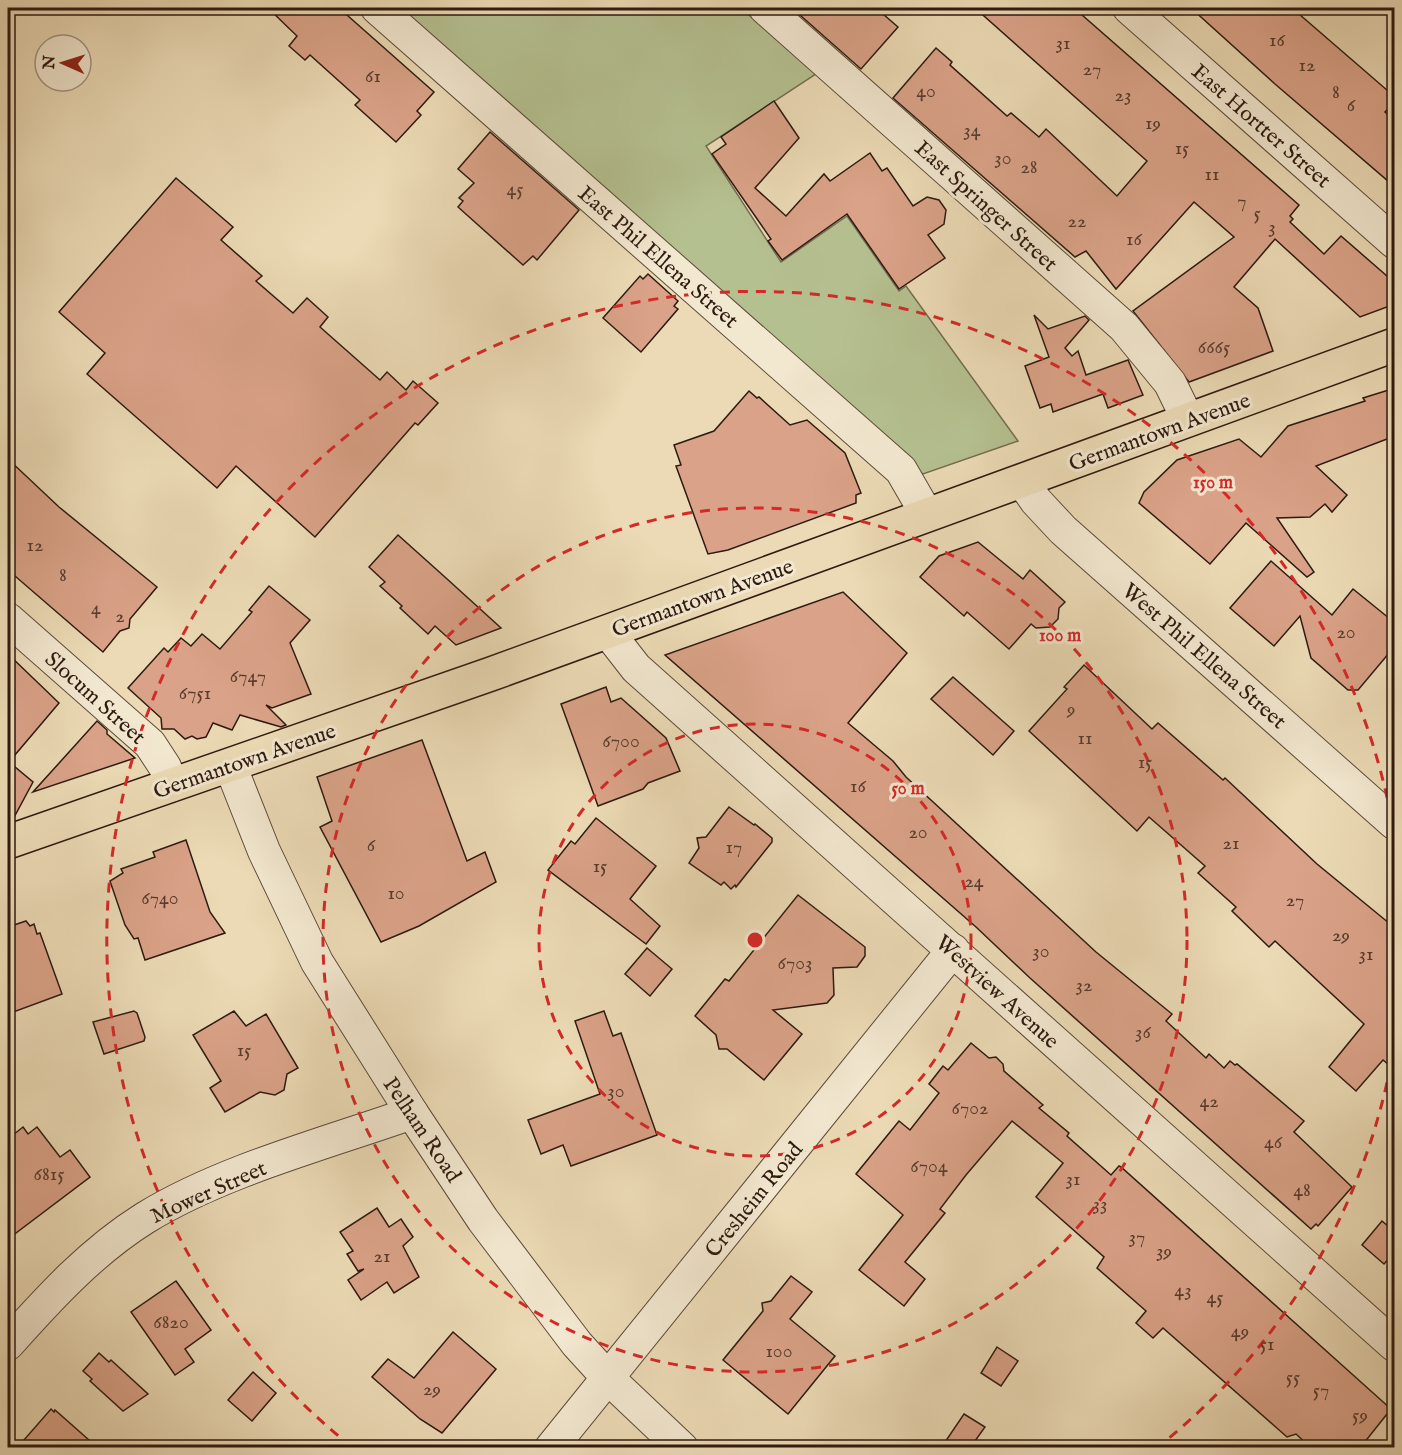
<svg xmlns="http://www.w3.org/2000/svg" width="1402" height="1455" font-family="'IM FELL English',serif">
<rect width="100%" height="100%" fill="#ebdab5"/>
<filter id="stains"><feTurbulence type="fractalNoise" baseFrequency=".00333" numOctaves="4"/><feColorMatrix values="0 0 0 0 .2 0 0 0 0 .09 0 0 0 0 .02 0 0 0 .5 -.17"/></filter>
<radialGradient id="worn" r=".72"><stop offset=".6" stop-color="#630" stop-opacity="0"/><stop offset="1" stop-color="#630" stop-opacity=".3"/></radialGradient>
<path fill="#b5c090" stroke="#726d50" stroke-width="1.5" d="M398,8h343l75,66 -110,72 75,116 66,-46 52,75 7,-5 112,155 -95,33z"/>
<g fill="#daa288" stroke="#2e1a10" stroke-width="1.5">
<path d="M268,8h71l95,84 -17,19 4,4 -25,27 -41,-37 5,-5 -50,-45 -5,5 -16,-14 8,-10z"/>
<path d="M792,8h84l22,19 -37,42z"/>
<path d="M975,8h99l225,197 -9,11 3,3 -3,3 34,32 17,-18 54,47v21l-35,13 -85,-78 -41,48 24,21 15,43 -84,31 -56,-71 101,-74 -40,-35 -78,87 -30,-38 -11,6 -182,-159 43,-50 16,14 -2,3 57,51 4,-3 28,24 7,-8 71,67 30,-35z"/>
<path d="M1191,8h101l44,38 59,51v5l-10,10 10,9v66l-120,-103z"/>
<path d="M774,101l25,37 -44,50 31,28 38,-42 6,7 40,-28 12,18 5,-3 26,38 14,-9 12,3 7,10 -2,14 -16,11 17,23 -46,31 -52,-75 -65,46 -14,-19 3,-2 -59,-85 14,-10 -5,-7z"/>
<path d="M490,132l89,78 -42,50 -4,-4 -10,9 -65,-58 5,-6 -4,-3 15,-15 -16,-14z"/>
<path d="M176,178l57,49 -12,13 41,36 -6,5 37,32 14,-15 21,19 -8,10 60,53 7,-8 19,18 7,-9 25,22 -20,22 -3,-2 -100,114 -79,-71 -19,22 -130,-114 18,-21 -46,-41z"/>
<path d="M648,274l30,27 -4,5 4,3 -37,43 -38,-34 37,-42 3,3z"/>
<path d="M1034,315l14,14 37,-13 4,4 -24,28 7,8 6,-5 8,24 42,-15 15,35 -35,13 -5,-14 -50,18 -2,-8 -11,4 -15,-42 24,-9z"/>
<path d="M1395,388v48l-79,30 31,29 -15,17 -7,-8 -15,13 -33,1 37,54 -7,5 -61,-54 -36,41 -71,-61 5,-11 33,-32 62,-21 22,18 27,-31 77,-25 -2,-3z"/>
<path d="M749,391l8,7 2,-1 31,28 17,-5 38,33 16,40 -5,2v8l-128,47 -20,4 -32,-88 5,-1 -7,-20 40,-14z"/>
<path d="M8,459l51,48 98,80 -27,32 -1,9 -9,3 -17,21 -95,-82z"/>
<path d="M398,535l48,43 55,50 -45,17 -21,-19 -7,8 -28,-26 2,-2 -22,-20 5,-4 -16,-15z"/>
<path d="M978,542l45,37 7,-9 35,32 -6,6 -1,11 -8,8 -14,1 -5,-4 -22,25 -42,-37 -3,4 -44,-39 19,-21z"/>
<path d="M1271,561l61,54 21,-26 42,34v23l-37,44h-10l-37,-32 -11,-42 -26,30 -44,-38z"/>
<path d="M269,586l41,34 -20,23 21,51 -39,14 -6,-3 20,20 -5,2 -41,-12 -8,15 -19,-7 -7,14 -9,2 -5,-3 -7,3 -11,-10h-12l-1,-11 -33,-30 36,-40 4,4 13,-14 10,8 11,-12 18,15 32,-37 -3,-2z"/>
<path d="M843,592l64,61 -59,70 45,38 13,16 190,175 76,62 -6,7 40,37 3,-4 15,14 6,-7 5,4 2,-1 67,57 -10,11 58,55 -34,39 -2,-2 -5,5 -281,-251 -54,-51 -311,-272z"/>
<path d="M8,654l51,49 -50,59 24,20 -21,39 -4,1z"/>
<path d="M1084,665l68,64 6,-6 65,57 2,-2 92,86 78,64v142l-12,-10 -27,31 -27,-24 35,-43 -89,-83 -6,6 -37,-36 4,-4 -38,-34 7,-7 -56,-49 -12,14 -108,-100 38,-42 -3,-2z"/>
<path d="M953,677l61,54 -21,24 -62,-56z"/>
<path d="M606,687l5,15 10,-4 45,40 14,33 -32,12 -5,6 -45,17 -37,-102z"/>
<path d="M97,721l10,9v4l28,24 -102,34z"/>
<path d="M422,740l45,121 18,-9 11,30 -77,44 -38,16 -61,-115 12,-6 -15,-44z"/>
<path d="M729,807l25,18 1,-1 17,14v4l-36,45 -1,-2 -4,4 -7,-7 -3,3 -32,-22 10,-15 -2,-10 9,-1z"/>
<path d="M596,818l60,48 -26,33 30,27 -14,18 -98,-74 23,-29 4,3z"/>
<path d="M186,840l24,72 15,21 -80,27 -7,-22 -4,1 -9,-14 -15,-44 13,-8 -2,-4 34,-12 -2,-5z"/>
<path d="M798,895l67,52v9l-8,11 -24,1 1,27 -7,8 -54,7 29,24 -38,46 -37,-31h-8l-3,-14 -21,-19 30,-37 4,2z"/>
<path d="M26,921l4,5 4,-2 3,10 3,-1 22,61 -54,20v-87z"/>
<path d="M647,948l25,21 -22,27 -25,-22z"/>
<path d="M134,1011l3,2 8,24 -1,4 -40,13 -11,-32z"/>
<path d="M234,1011l12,15 20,-12 32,54 -11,6 -3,16 -9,5 -15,-3 -35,20 -15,-24 11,-7 -28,-46z"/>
<path d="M604,1011l9,25 8,-3 36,102 -86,31 -8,-21 -22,9 -13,-34 72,-26 -25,-73z"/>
<path d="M971,1043l18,15 7,-1 7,7 1,7 39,34 -4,3 30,25 -2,3 44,39 8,-9 2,1 270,242 -31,39h-49l-15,-14 -9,3 -124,-109 -10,10 -17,-15 10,-12 -49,-43 7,-11 -68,-60 27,-34 -51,-42 -46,54 -26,34 5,4 -40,49 20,17 -21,27 -45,-36 44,-55 -47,-41 43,-53 11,9 29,-37 -10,-9 14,-18 5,4z"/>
<path d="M23,1127l5,7 9,-7 23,30 10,-7 20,27 -82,62v-100z"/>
<path d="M377,1208l12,19 12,-8 12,18 -10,9 16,31 -25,16 -7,-11 -26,18 -13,-20 16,-11 -6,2 -11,-17 6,-3 -13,-19z"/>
<path d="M1382,1221l13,11v20l-11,12 -22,-19z"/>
<path d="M791,1276l21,16 -22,27 45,37 -47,58 -65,-54 40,-49 -1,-8 9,-2z"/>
<path d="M176,1281l35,49 -26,19 9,13 -19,13 -44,-63z"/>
<path d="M453,1332l43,37 -54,64 -22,-14 -48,-42 16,-18 26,19z"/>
<path d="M997,1347l21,14 -17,25 -20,-13z"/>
<path d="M99,1353l10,9 2,-2 37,34 -25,17 -33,-30 2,-2 -9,-8z"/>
<path d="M253,1372l23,21 -24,28 -24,-21z"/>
<path d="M51,1409l3,3 1,-2 43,38h-81z"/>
<path d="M964,1414l21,13 -15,21h-29z"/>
</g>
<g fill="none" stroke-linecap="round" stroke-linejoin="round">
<g stroke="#5d4a39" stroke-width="34">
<g id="street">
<path d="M377,8l524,462 26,45"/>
<path d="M765,8l359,319 46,56 18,37"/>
<path d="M1129,8l265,234"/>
<path d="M1022,481l14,20 27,29 331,293"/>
<path d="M8,619l142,125 15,23 7,18"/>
<path d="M608,632l28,36 758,677"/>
<path d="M230,765l34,86 53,111 95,151 71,107 94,124 31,34 74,70"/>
<path d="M8,1344c41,-46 84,-93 137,-126 76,-47 182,-75 267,-105"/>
<path d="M551,1448l402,-498"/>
</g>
</g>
<g stroke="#2e1a10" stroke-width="36">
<path id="primary" d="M8,842l483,-168 903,-329"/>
</g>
<use href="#street" stroke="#f2e7cf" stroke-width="32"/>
<use href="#primary" stroke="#ebdab5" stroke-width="33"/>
</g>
<g fill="none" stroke="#d62828" stroke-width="3" stroke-dasharray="10 8">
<circle cx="755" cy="940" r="216"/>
<circle cx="755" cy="940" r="432"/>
<path d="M1394 1047A648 648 0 0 1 1158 1447M352 1447A648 648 0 1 1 1394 833"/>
</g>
<g text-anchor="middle" stroke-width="6" stroke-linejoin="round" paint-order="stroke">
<g font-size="20" fill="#593c2e">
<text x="1277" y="46">16</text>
<text x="1063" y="49">31</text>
<text x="1307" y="71">12</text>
<text x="1092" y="75">27</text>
<text x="373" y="82">61</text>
<text x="926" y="97">40</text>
<text x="1336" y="98">8</text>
<text x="1123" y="101">23</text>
<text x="1351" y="111">6</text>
<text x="1153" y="129">19</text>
<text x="972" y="136">34</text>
<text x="1182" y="154">15</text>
<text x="1003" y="164">30</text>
<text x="1029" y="173">28</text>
<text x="1212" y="180">11</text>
<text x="515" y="195">45</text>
<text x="1242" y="207">7</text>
<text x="1257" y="219">5</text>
<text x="1077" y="227">22</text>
<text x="1272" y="233">3</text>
<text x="1134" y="245">16</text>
<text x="1214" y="353">6665</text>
<text x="35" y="551">12</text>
<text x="63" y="581">8</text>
<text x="96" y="614">4</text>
<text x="120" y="622">2</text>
<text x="1346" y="638">20</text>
<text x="248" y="682">6747</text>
<text x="195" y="699">6751</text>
<text x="1071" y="715">9</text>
<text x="1085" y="744">11</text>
<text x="621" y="747">6700</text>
<text x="1145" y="768">15</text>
<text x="858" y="792">16</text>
<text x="918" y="838">20</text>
<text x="1231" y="849">21</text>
<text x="371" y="851">6</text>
<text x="734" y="853">17</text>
<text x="600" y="872">15</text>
<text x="974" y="887">24</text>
<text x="396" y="899">10</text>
<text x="160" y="904">6740</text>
<text x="1295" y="906">27</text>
<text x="1341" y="941">29</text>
<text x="1041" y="957">30</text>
<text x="1366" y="960">31</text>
<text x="795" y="969">6703</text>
<text x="1084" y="991">32</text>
<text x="1143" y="1038">36</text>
<text x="244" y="1056">15</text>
<text x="616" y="1097">30</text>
<text x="1209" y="1107">42</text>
<text x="970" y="1114">6702</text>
<text x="1273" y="1148">46</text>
<text x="929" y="1172">6704</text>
<text x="49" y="1180">6815</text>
<text x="1073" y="1185">31</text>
<text x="1302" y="1196">48</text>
<text x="1100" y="1210">33</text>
<text x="1137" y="1243">37</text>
<text x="1164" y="1257">39</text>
<text x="382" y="1262">21</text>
<text x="1183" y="1296">43</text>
<text x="1215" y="1303">45</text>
<text x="171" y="1328">6820</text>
<text x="1240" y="1337">49</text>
<text x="1267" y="1350">51</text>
<text x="779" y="1357">100</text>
<text x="1293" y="1383">55</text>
<text x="432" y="1395">29</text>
<text x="1321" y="1396">57</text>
<text x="1360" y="1421">59</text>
</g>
<g font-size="22" fill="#2e1a10" stroke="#f2e7cf">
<text transform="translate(1262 125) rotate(41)" y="8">East Hortter Street</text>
<text transform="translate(987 205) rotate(42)" y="8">East Springer Street</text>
<text transform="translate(659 256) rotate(41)" y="8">East Phil Ellena Street</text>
<text transform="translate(1159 431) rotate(-20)" y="8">Germantown Avenue</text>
<text transform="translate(702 597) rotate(-20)" y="8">Germantown Avenue</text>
<text transform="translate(1205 655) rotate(41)" y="8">West Phil Ellena Street</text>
<text transform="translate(96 697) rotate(42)" y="8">Slocum Street</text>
<text transform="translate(244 760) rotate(-19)" y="8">Germantown Avenue</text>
<text transform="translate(998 991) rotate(42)" y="8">Westview Avenue</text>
<text transform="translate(423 1129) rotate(56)" y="8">Pelham Road</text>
<text transform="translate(208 1191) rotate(-24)" y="8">Mower Street</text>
<text transform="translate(753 1199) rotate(-51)" y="8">Cresheim Road</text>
</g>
</g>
<circle cx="755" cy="940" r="9" fill="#d62828" stroke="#f2e7cf" stroke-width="3"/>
<g font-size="18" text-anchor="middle" font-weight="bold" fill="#d62828" stroke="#f2e7cf" stroke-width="6" stroke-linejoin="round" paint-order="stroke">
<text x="1213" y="488">150 m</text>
<text x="1060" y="641">100 m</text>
<text x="908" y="794">50 m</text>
</g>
<rect width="1402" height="1455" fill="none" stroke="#ebdab5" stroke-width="30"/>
<rect x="9" y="9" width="1384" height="1437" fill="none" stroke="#2e1a10" stroke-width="3"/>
<rect x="15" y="15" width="1372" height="1425" fill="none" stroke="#2e1a10" stroke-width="1.5"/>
<g transform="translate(63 63) rotate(273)"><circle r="28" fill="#f2e7cf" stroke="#a49583" stroke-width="1.5"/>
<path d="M0-4.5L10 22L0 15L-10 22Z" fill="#8f2418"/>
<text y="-9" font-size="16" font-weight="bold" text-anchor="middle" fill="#2e1a10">N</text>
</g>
<rect width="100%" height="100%" filter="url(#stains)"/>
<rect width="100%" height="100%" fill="url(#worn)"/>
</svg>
